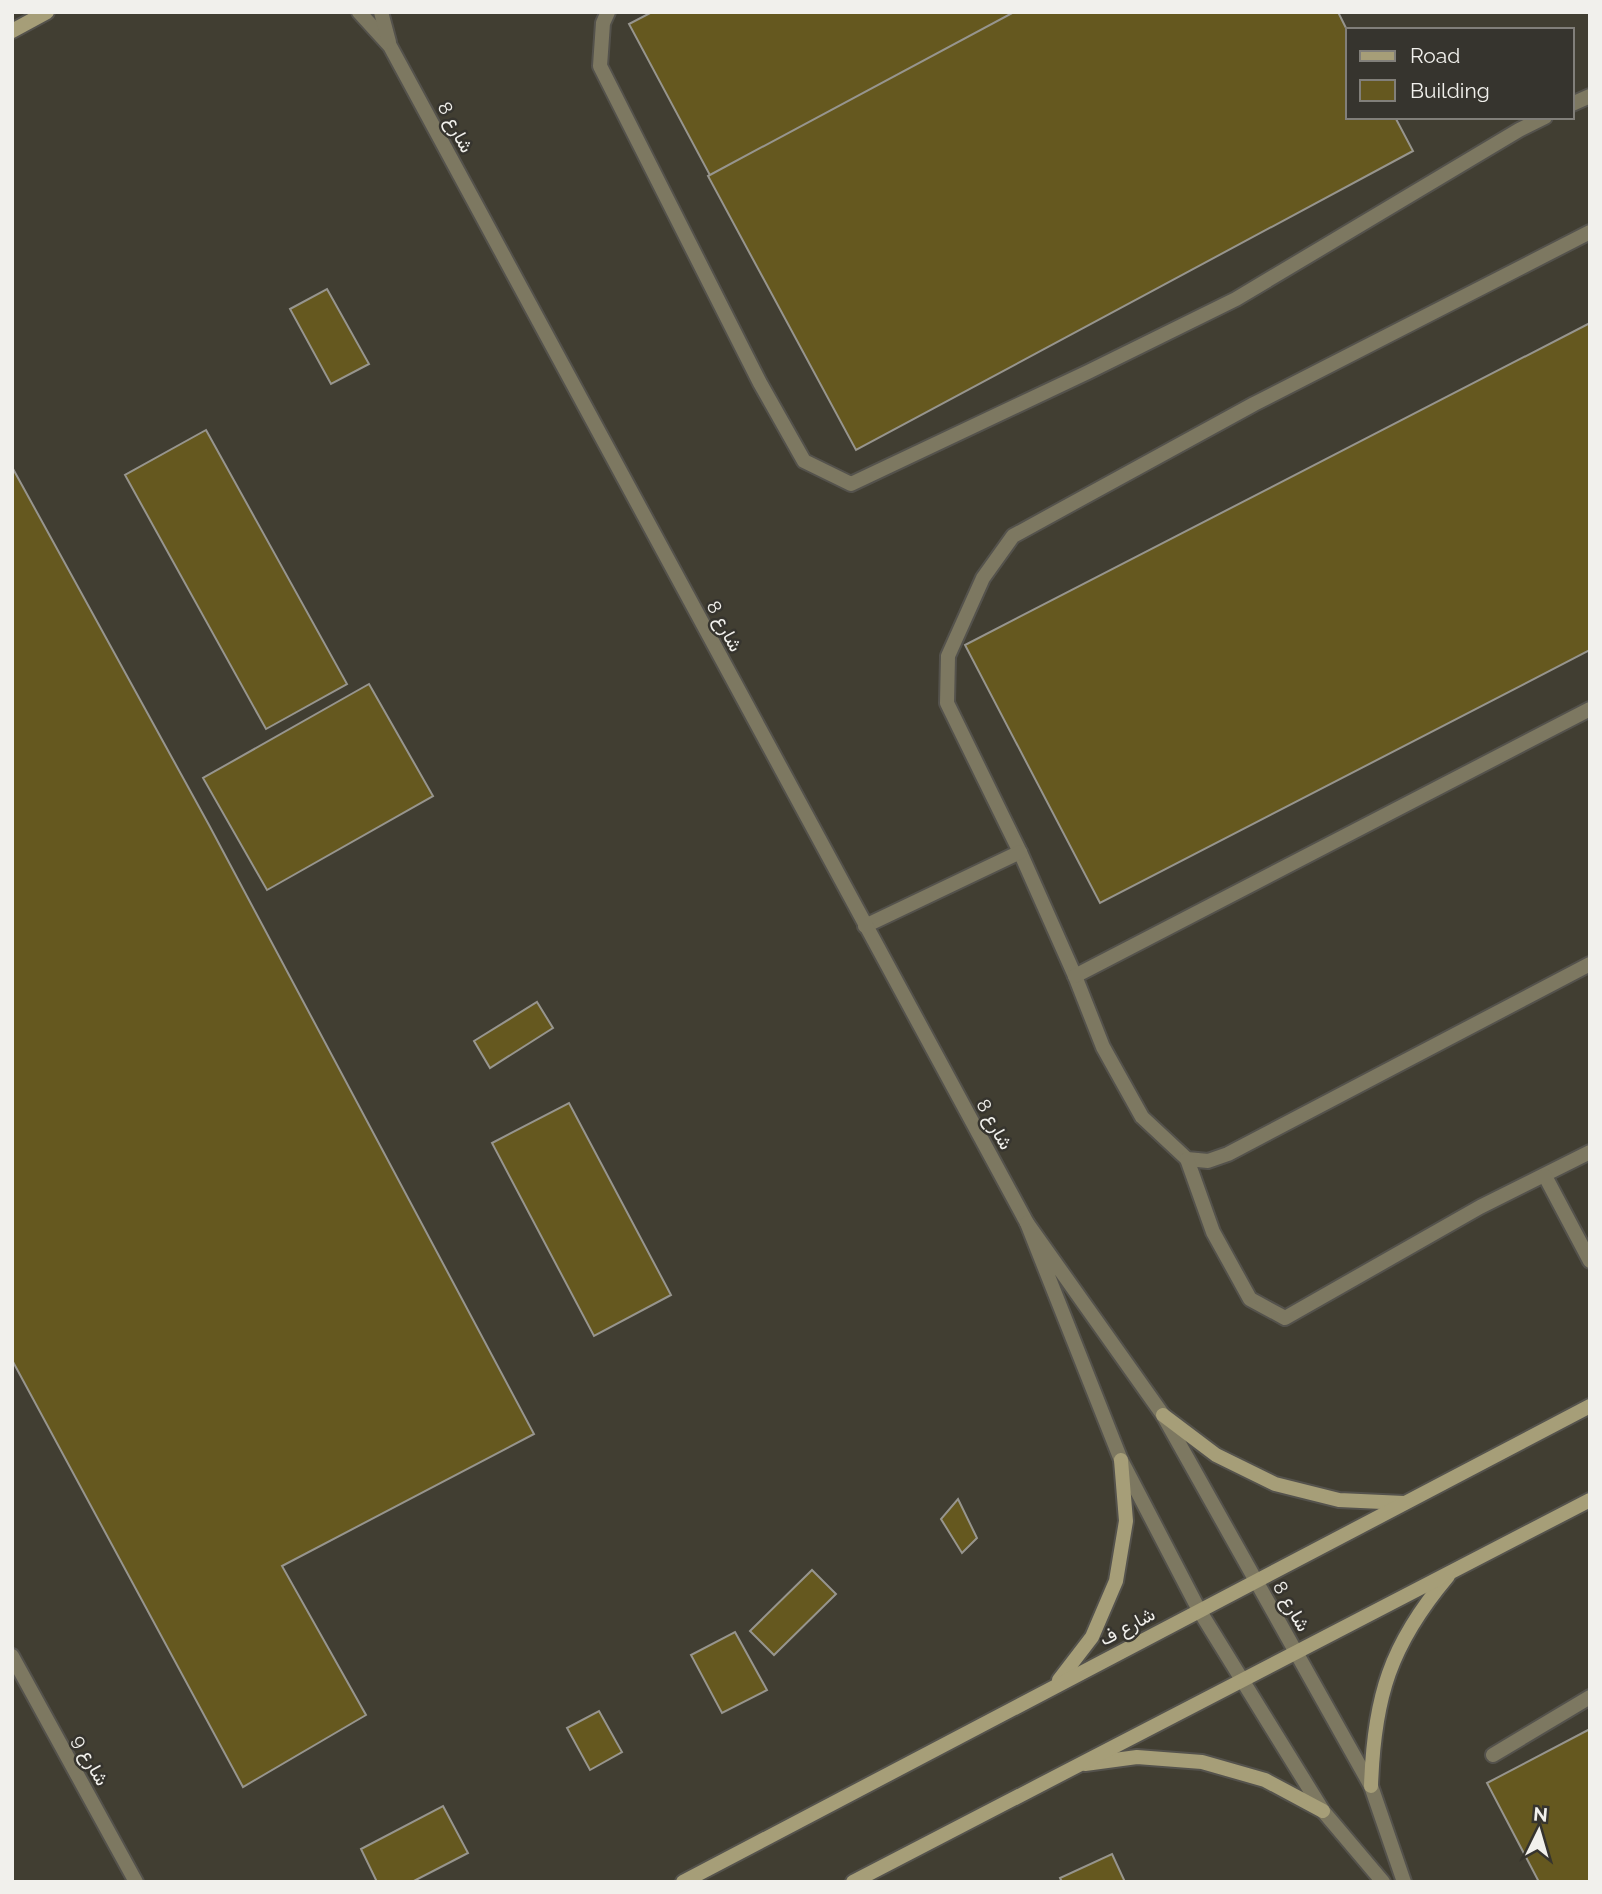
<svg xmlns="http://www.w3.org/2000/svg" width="1602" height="1894" font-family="Raleway,Vazirmatn,sans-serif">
<rect width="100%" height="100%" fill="#36342e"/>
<path fill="#413e32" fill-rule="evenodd" d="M12,12h1578v1870h-1578zM1348,30h224v87h-224z"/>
<g fill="#65581f" stroke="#97958e" stroke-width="2">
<path d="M652,12h375l-315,167 -83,-155z"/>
<path d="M1014,12h324l10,20v85h47l18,34 -557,299 -148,-274z"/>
<path d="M327,289l42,75 -38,20 -41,-75z"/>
<path d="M1590,323v327l-490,253 -135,-258z"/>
<path d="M206,430l141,254 -81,45 -141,-254z"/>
<path d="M12,467l197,358 325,609 -252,132 84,149 -123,72 -231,-427z"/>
<path d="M369,684l64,112 -166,94 -64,-112z"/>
<path d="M537,1002l16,26 -63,40 -16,-27z"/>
<path d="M569,1103l102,192 -77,41 -102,-193z"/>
<path d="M958,1499l19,39 -15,15 -21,-34z"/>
<path d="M812,1570l24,24 -62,61 -24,-24z"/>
<path d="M735,1632l32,58 -45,23 -31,-58z"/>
<path d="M599,1711l23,41 -32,18 -23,-42z"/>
<path d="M1590,1729v153h-51l-52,-99z"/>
<path d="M443,1806l25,47 -56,29h-35l-16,-33z"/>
<path d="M1112,1854l13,28h-63l-2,-4z"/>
</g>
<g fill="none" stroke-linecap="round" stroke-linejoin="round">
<g stroke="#54524c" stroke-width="18">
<g id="lane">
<path d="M608,12l-5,11 -3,43 160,317 44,78 47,23 237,-112 148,-73 283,-169 26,-13"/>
<path d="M1572,104l18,-8"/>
<path d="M1590,232l-336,172 -241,132 -30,42 -35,78 -1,47 73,149 55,124 28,71 39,70 45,42 21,2 20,-7 362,-190"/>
<path d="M865,926l155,-74"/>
<path d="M1075,976l515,-267"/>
<path d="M1187,1159l26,73 37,67 35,19 195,-111 110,-55"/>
<path d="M1545,1176l45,85"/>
<path d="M1493,1755l97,-58"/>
</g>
</g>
<g stroke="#54524c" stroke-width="18">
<g id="street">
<path d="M359,12l31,34 637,1177"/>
<path d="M381,12l8,30"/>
<path d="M12,1656l124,226"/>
<path d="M1383,1882l-60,-71 -124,-201 -78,-150 -94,-237 136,192 208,371 33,96"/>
</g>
</g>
<g stroke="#54524c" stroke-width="18">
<g id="secondary">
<path d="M12,31l35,-19"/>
<path d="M1163,1415l53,40 59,29 64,16 65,3"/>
<path d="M1059,1680l33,-43 24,-56 10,-60 -5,-61"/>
<path d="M1085,1764l52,-7 65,5 63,18 58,31"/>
<path d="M1371,1786c3,-89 19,-141 77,-210"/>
<path d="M683,1882l907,-476"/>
<path d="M853,1882l737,-382"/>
</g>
</g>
<use href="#lane" stroke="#7d7861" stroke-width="14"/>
<use href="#street" stroke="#7d7861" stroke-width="14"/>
<use href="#secondary" stroke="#a69e78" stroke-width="14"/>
</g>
<g text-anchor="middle" stroke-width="5" stroke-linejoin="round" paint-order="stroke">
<g font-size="19" fill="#f1f0ec" stroke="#36342e">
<text transform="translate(456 127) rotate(62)" y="7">شارع 8</text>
<text transform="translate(725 626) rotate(62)" y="7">شارع 8</text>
<text transform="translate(995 1124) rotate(61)" y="7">شارع 8</text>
<text transform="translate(1292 1606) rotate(60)" y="7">شارع 8</text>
<text transform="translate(1127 1626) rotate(-28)" y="7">شارع ف</text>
<text transform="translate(91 1760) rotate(61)" y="7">شارع 9</text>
</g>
</g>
<rect width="1602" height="1894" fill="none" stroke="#f1f0ec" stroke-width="28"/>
<rect x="1346" y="28" width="228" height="91" fill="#36342e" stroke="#817f7a" stroke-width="2"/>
<rect x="1360" y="51" width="35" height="10" fill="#a69e78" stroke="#817f7a" stroke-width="2"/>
<text x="1410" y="63" font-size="21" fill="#f1f0ec">Road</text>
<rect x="1360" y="80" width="35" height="21" fill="#65581f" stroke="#817f7a" stroke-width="2"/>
<text x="1410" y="98" font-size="21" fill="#f1f0ec">Building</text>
<g transform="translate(1539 1831) rotate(5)" stroke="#36342e" stroke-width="5" paint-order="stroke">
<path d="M0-5L12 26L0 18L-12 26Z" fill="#f1f0ec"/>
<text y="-10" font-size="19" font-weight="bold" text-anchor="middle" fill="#f1f0ec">N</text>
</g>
</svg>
